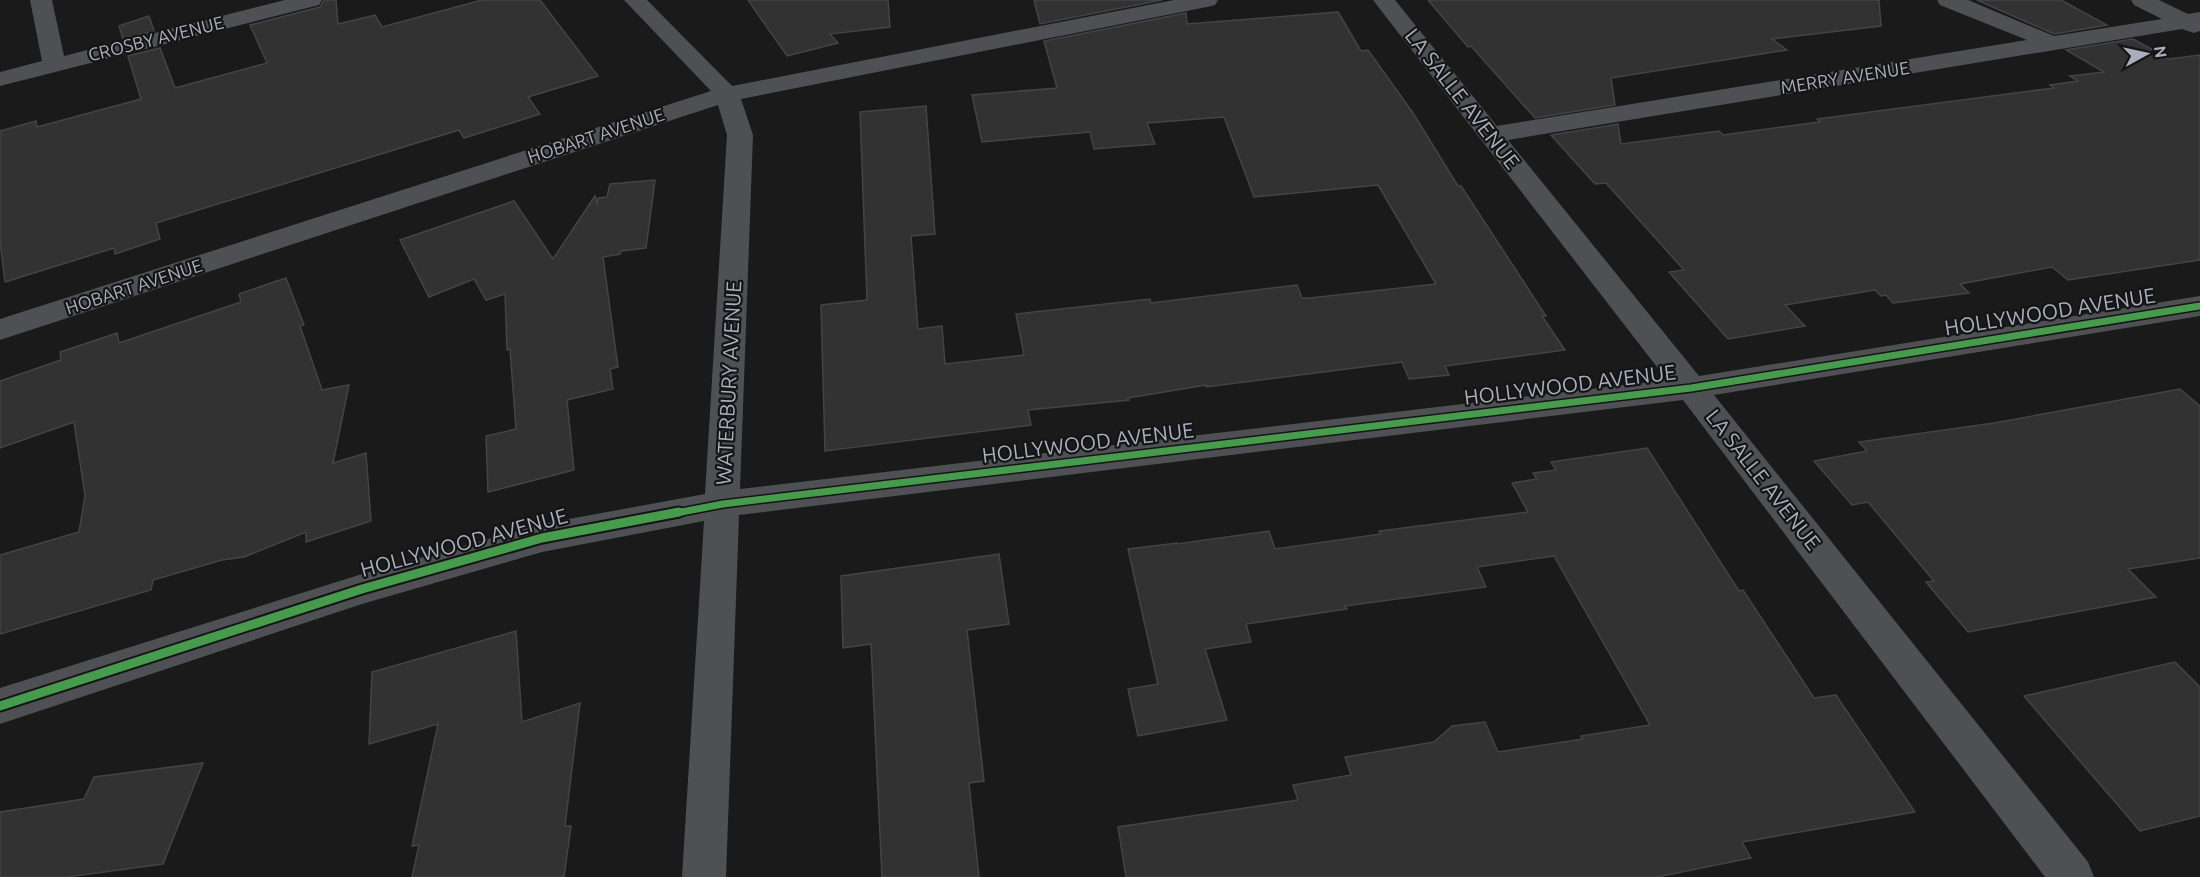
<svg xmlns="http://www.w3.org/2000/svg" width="2200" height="877" font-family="Ubuntu,sans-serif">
<rect width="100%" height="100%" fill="#1a1a1b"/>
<g fill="#323233" stroke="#434447" stroke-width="1.5">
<path d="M324,0h12l2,24 37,-9 7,12 100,-27h58l58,76 -70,21 12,17 -76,24 -5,-8 -303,93 4,16 -45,15 -1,-6 -109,34 -5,-41v-110l36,-10 1,6 104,-28 -13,-43 32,-8 15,40 92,-25 -17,-38 70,-18z"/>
<path d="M748,0h140l2,27 -60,7 8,9 -51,13z"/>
<path d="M1034,0h128l-122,24z"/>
<path d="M1428,0h451l2,26 -109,13 15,11 -176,28 4,27 -80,13 -64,-72 -3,1z"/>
<path d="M1977,0h84l46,25 -53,9z"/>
<path d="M1338,12l23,39 7,-1 45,63 45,73h3l85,130h-4l23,34 -120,16 4,9 -40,4 -7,-17 -196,25v-2l-78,13 1,2 -101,10 3,15 -206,26 -4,-146 46,-5 -7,-188 66,-6 9,128 -24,2 7,93 24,-3 3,38 79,-9 -8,-41 134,-15 1,4 146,-18 5,13h8l126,-14 -58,-99 -124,12 -30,-80 -77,6 8,21 -61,5 -4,-17 -108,10 -10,-47 85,-7 -13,-47 142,-28 1,11z"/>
<path d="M149,16l5,15 -31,8 -4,-13z"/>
<path d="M2133,39l36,20 31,-4v205l-132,20 -16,-13 -92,17 9,9 -76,10 -7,-8 -5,1 -6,-6 -90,15 20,21 -77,13 -59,-67 15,-2 -78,-87 -11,1 -44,-49 67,-11 3,20 98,-13 4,4 97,-13 -3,-3 237,-31 -4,-3 28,-4 -8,-5 34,-4 -38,-22z"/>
<path d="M655,180l-9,68 -25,3 -1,3 -17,3 15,110 -8,2 3,20 -46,11 7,70 -86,22 -2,-56 30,-7 -6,-80 -3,1 -2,-56 -19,6 -12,-21 -45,18 -29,-57 114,-39 39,58 42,-63 2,9 1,-7 9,-1 3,-13z"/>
<path d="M286,278l18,47 -4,1 22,64 27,-5 -16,78 33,-10 5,68 -65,21v-10l-62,25 -22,3 -69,20 -2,10 -151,44v-79l79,-23 6,-36 -11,-74 -74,26v-67l61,-21 -1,-8 57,-19 2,10 122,-41 -2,-8z"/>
<path d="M2180,389l20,17v152l-72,11 28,28 -188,35 -42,-50 8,-1 -66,-79 -16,3 -38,-44 53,-10 -8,-9 135,-19z"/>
<path d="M1647,448l92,143 4,-1 71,108 22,-3 79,117 -173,30 9,16 -94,19h-531l-8,-50 180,-27 -5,-15 58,-10 -6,-18 89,-15 18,-16 33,-4 13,30 85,-13 -2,-3 69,-11 -96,-169 -77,11 9,20 -141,19 2,3 -101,15 5,18 -46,7 22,71 -89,16 -10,-47 30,-5 -30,-135 49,-6v1l92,-13 6,18 106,-15 -2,-3 149,-19 -16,-29 25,-4 -4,-6 23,-3 -5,-8z"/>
<path d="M999,554l10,70 -42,6 17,151 -15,2 10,94h-97l-11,-233 -28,4 -2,-72z"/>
<path d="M516,631l6,91 58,-19 -15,123h6l-7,51h-152l7,-32 -7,1 26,-122 -69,20 3,-72z"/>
<path d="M2175,662l25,25v129l-60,15 -116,-135z"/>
<path d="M203,763l-40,101 -96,13h-67v-65l84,-13 10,-22z"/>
</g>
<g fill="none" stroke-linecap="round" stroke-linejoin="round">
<g fill="#4e5054" fill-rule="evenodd">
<path d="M30,0h22l12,56 221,-56h37l-3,5 -319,81v-14l42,-11z"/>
<path d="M624,0h23l85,86 442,-86h44l-3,5 -8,2 -466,92 12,36 -13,354 927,-109 -294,-380h22l102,126 530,-86 -87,-35 -3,-5h31l86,36 108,-17 -28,-14 -3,-5h28l29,14 12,-2v19l-6,2 -12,-4 -674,111 191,236 501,-80v20l-486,79 374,467 6,15h-49l-362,-477 -944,115 -13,362h-44l22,-356 -162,31 -180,52 -362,120v-36l362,-114 180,-50 163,-30 22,-359 -9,-30 -718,235v-21l711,-228z"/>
</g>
<g stroke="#151417" stroke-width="10">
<path id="cycleway-far1" d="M671,514l52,-10 968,-116 509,-82"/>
</g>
<g stroke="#151417" stroke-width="13">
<path id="cycleway" d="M0,706l362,-117 180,-51 137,-26"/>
</g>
<use href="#cycleway-far1" stroke="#469c4c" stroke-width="7"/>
<use href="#cycleway" stroke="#469c4c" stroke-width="9"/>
</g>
<g text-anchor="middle" stroke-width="4.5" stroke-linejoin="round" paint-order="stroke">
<g font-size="18" fill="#acafbb" stroke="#151417">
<text transform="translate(156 39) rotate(-14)" y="6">CROSBY AVENUE</text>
<text transform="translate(1845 78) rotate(-9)" y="6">MERRY AVENUE</text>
<text transform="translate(596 136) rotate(-18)" y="6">HOBART AVENUE</text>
<text transform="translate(134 287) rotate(-18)" y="6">HOBART AVENUE</text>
</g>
<g font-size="21" fill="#acafbb" stroke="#151417">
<text transform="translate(1462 99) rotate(52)" y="7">LA SALLE AVENUE</text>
<text transform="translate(2050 312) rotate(-9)" y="7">HOLLYWOOD AVENUE</text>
<text transform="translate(729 383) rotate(-87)" y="7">WATERBURY AVENUE</text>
<text transform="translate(1570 385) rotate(-7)" y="7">HOLLYWOOD AVENUE</text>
<text transform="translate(1088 443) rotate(-7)" y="7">HOLLYWOOD AVENUE</text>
<text transform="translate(1763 480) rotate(52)" y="7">LA SALLE AVENUE</text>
<text transform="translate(464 543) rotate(-15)" y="7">HOLLYWOOD AVENUE</text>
</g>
</g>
<g transform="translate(2146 54) rotate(82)" stroke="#151417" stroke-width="4.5" paint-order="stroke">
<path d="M0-4.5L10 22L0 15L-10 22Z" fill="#acafbb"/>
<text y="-9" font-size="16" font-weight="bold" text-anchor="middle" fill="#acafbb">N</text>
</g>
</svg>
